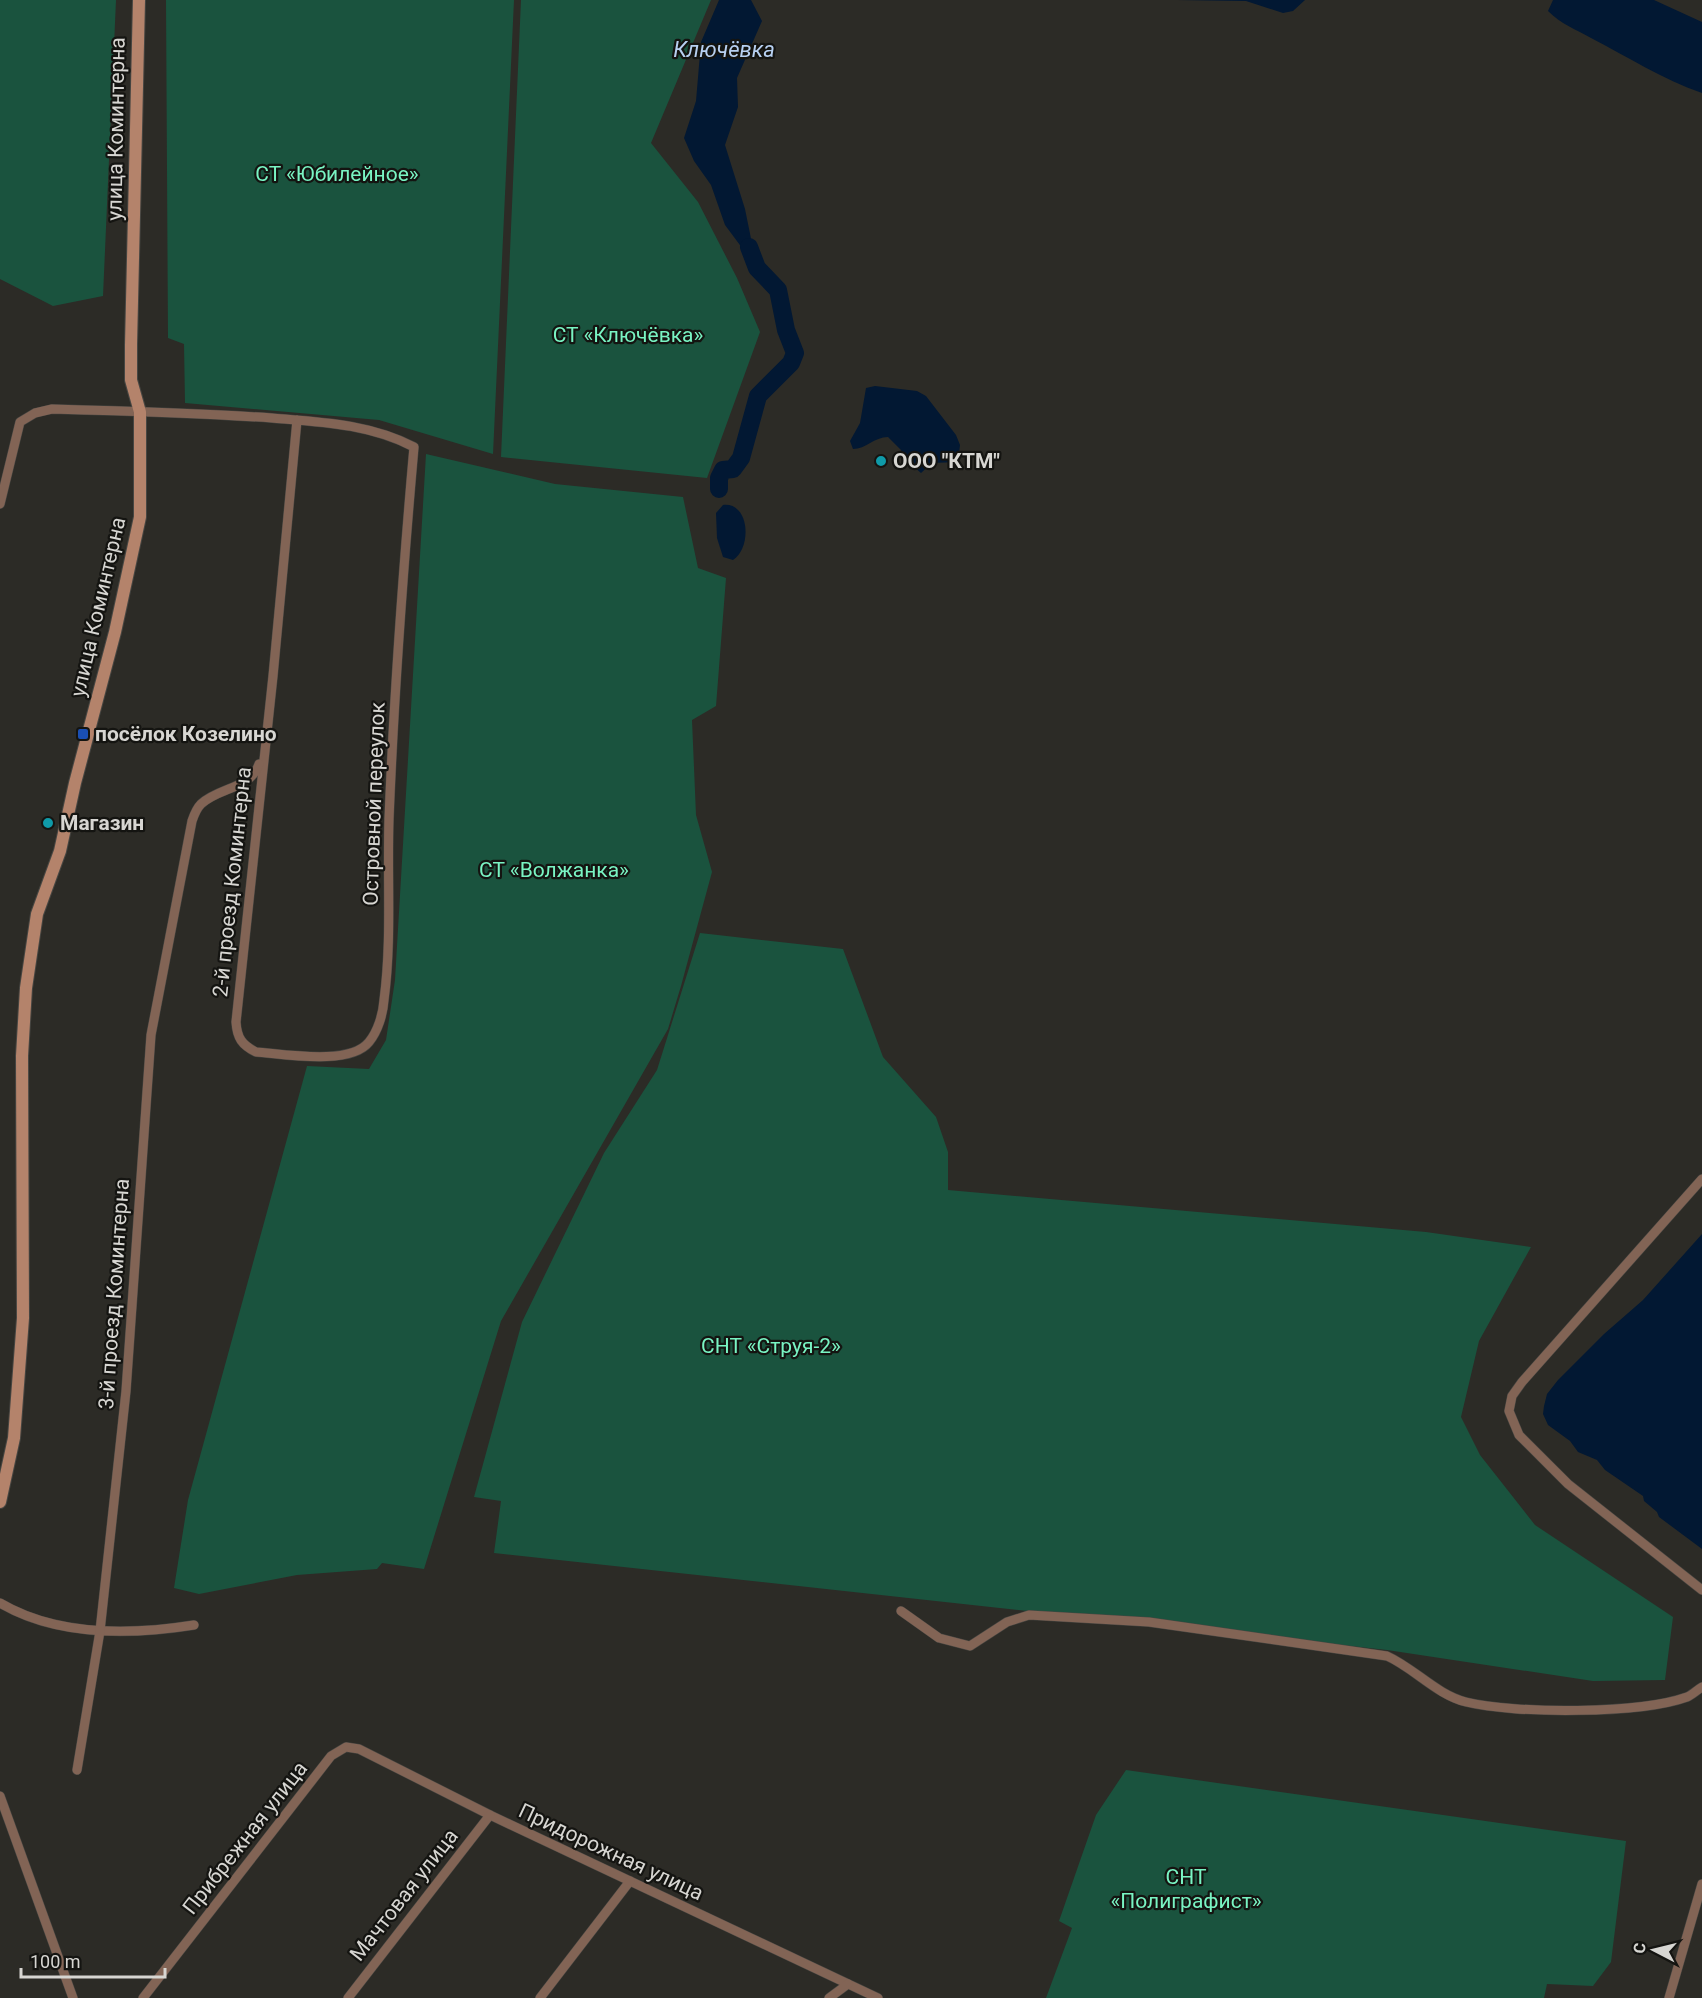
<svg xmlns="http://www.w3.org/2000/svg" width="1702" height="1998" font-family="Roboto,sans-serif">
<rect width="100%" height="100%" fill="#2c2b26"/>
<g fill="#1a533e">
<path d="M0,0h116l-13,296 -50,10 -53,-27z"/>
<path d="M166,0h348l-21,454 -114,-34 -194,-17 -1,-59 -16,-6z"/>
<path d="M521,0h190l-60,143 47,59 39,76 23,54 -53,146 -206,-21z"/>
<path d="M426,454l129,30 128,13 15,71 28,10 -10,128 -24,14 4,95 16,57 -31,114 -13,43 -167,292 -77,248 -42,-6 -5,6 -80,6 -98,19 -25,-6 14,-88 119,-434 62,3 17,-29 9,-60z"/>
<path d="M700,933l143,16 40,108 53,60 12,35v38l478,42 105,15 -52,94 -18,76 19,38 55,70 138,92 -8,63 -72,1 -206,-31 -893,-97 7,-52 -27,-4 48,-175 82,-169 53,-83z"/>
<path d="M1126,1770l500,71 -15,121 -18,24 -46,-2 -3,14h-498l26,-70 -13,-7 37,-106z"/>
</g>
<g fill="#021833">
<path d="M719,0h32l11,21 -25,57 1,29 -13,38 20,64 12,59 -32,-43 -14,-40 -17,-24 -10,-23 12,-37 5,-59z"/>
<path d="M1177,0h128l-12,11 -10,2 -37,-12z"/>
<path d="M1553,0h101l48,22v71c-40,-14 -74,-36 -111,-55 -16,-9 -30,-14 -43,-27z"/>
<path d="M875,386l42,5 9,5 30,39 4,10 -2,17 -26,1 -11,10 -16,-14 -4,-9 -13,-13c-14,0 -22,12 -35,12l-3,-8 10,-18 6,-35z"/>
<path d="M723,505c27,-3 29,43 10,55l-10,-3 -6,-19 -1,-25z"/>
<path d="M1702,1234v315l-43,-32 -2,-5 -13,-11 -1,-5 -38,-26 -8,-10 -19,-8 -8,-11 -22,-16 -5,-11 1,-8 3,-12 11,-14 46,-46 39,-34z"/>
</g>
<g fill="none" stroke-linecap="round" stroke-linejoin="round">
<path stroke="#021833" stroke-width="18" d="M719,489v-11l4,-8 10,-1 8,-11 17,-62 33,-33 4,-10 -9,-23 -8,-40 -21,-22 -8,-21"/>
<g stroke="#474642" stroke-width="10">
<g id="street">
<path d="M0,504l20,-82 15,-9 17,-4c74,2 147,4 220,9 49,4 98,6 142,29 -11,124 -20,247 -25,372 -2,60 3,121 -5,181 -1,14 -6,31 -15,42 -19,24 -85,12 -113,10 -14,-7 -19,-14 -20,-30l37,-346 24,-256"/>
<path d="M1702,1179l-180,203 -10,14 -3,15 10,24 49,49 134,106"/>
<path d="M0,1603c56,33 131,32 194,22"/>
<path d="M901,1611l38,27 31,8 37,-24 22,-7 120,7 238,34c27,12 50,39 79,46 49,12 174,12 221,-5 5,-2 10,-7 15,-10"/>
<path d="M77,1770l23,-139 26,-240 25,-356 41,-214c2,-6 5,-13 9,-17 18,-17 50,-15 58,-40"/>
<path d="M0,1796l73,202"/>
<path d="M143,1998l188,-242 15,-9 13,2 131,66 388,183"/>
<path d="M348,1998l142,-183"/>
<path d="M540,1998l90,-117"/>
<path d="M829,1998l19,-14"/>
<path d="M1669,1998l33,-114"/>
</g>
</g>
<g stroke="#474642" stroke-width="14">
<path id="secondary" d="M0,1502l14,-64 9,-120 -1,-262 4,-68 11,-74 23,-63 15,-68 40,-151 25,-115v-105l-9,-32v-35l8,-345"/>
</g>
<use href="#street" stroke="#826455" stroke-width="9"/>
<use href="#secondary" stroke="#b4836b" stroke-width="12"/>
</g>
<g fill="#0f9aa8" stroke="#141411" stroke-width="2">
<circle cx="881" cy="461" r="6"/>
<circle cx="48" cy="823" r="6"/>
</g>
<rect fill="#1a4fb4" stroke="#141411" stroke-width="2" x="77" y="728" width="12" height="12" rx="3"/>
<g text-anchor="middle" stroke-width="4.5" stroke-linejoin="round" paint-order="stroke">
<g font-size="21" fill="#d7d6d2" stroke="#141411">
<text transform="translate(116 129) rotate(-89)" y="7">улица Коминтерна</text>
<text transform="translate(98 607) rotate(-77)" y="7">улица Коминтерна</text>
<text transform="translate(374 804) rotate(-88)" y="7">Островной переулок</text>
<text transform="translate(232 882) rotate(-84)" y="7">2-й проезд Коминтерна</text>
<text transform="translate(114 1294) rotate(-86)" y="7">3-й проезд Коминтерна</text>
<text transform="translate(245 1838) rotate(-52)" y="7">Прибрежная улица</text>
<text transform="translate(611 1852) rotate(25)" y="7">Придорожная улица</text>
<text transform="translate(404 1895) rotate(-52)" y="7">Мачтовая улица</text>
</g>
<g font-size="21" fill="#79f4c3" stroke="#141411">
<text x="337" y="181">СТ «Юбилейное»</text>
<text x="628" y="342">СТ «Ключёвка»</text>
<text x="554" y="877">СТ «Волжанка»</text>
<text x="771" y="1353">СНТ «Струя-2»</text>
<text x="1186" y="1884">СНТ<tspan x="1186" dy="24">«Полиграфист»</tspan></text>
</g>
<g font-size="21" font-weight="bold" fill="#d7d6d2" stroke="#141411" text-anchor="start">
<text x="893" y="468">ООО "КТМ"</text>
<text x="95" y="741">посёлок Козелино</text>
<text x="60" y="830">Магазин</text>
</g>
<g font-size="22" font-style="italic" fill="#b7d0f1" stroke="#141411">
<text x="724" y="57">Ключёвка</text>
</g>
</g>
<g transform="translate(1654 1950) rotate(277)" stroke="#141411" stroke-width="4.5" paint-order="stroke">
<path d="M0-4.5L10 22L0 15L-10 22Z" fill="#d7d6d2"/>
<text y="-9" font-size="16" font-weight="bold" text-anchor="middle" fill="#d7d6d2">С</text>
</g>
<path d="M21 1968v9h144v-9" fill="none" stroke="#d7d6d2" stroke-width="3"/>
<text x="30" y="1968" font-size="18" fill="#d7d6d2" stroke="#141411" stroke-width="4.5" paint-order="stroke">100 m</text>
</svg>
